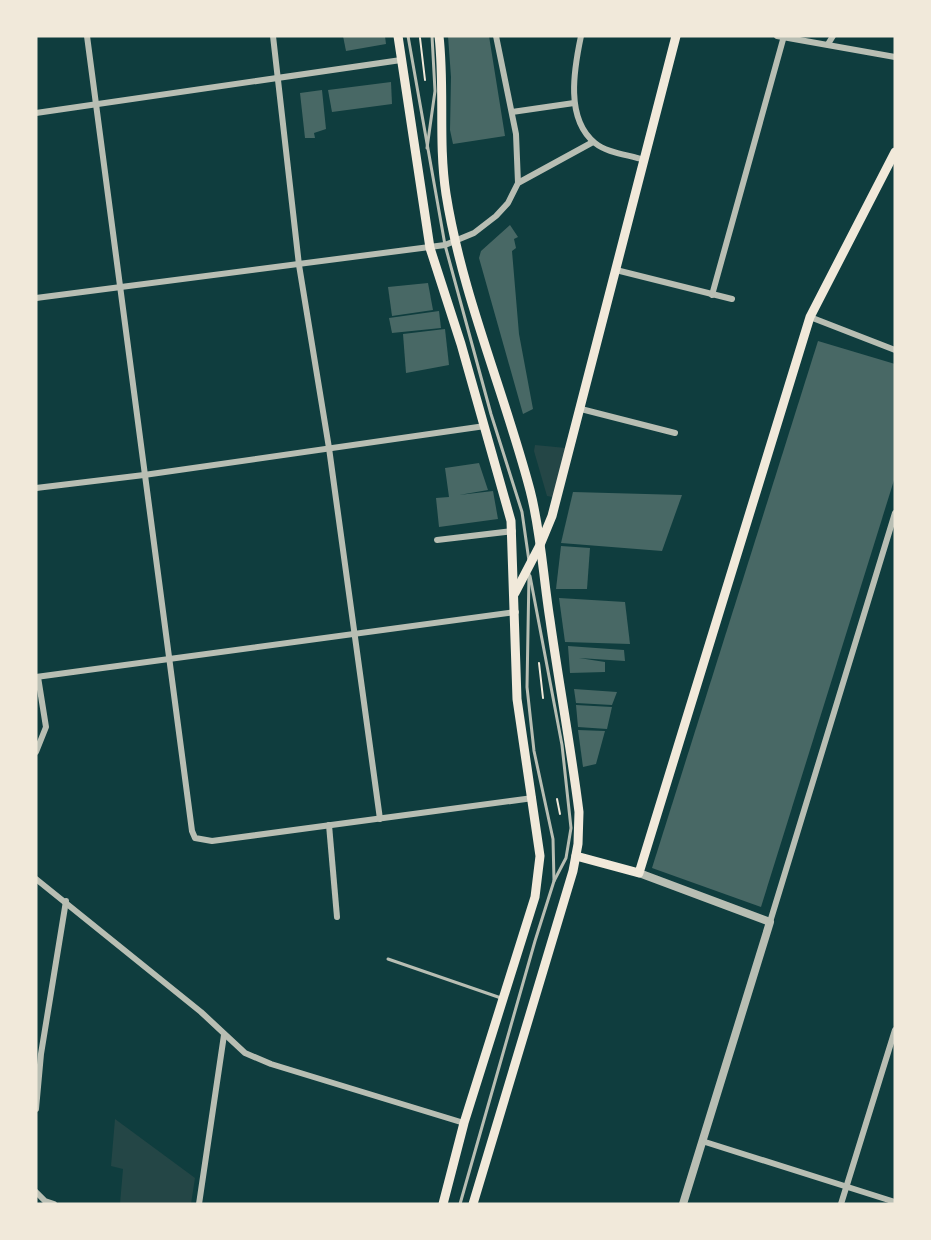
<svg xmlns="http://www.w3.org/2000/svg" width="931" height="1240" font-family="'Alegreya Sans',sans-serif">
<rect width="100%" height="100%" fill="#0f3d3e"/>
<g fill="#244646">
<path d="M535,445l31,3 -13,49 -6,-1 -13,-45z"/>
<path d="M115,1119l80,59 -4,26h-71l3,-35 -12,-3z"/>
</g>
<g fill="#486865">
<path d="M343,36h42l1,8 -40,7z"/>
<path d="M448,36h41l16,100 -52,8 -3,-14 1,-53z"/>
<path d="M391,82l1,22 -60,8 -4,-22z"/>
<path d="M322,90l4,39 -12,4 1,5h-10l-5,-45z"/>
<path d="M510,225l8,12 -4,2 2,9 -4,3 7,83 14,75 -10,5 -44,-156 2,-7z"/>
<path d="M428,283l5,27 -41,6 -4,-29z"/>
<path d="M439,311l2,17 -49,5 -3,-15z"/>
<path d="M445,329l4,36 -43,8 -3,-39z"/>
<path d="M818,341l77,23v113l-134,430 -109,-39z"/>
<path d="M479,463l9,27 -29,5 34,-4 5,28 -59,8 -3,-29 13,-1 -4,-29z"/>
<path d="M573,492l109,3 -20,56 -101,-8z"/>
<path d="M561,546l29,2 -3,41h-31z"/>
<path d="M559,598l66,4 5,42 -65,-2z"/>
<path d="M568,646l56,4 1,11 -46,-3 26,4v10l-35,1z"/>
<path d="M574,689l43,3 -5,13 -36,-2z"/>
<path d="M576,705l36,2 -5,22 -29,-2z"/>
<path d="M578,730l27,1 -9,33 -13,3z"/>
</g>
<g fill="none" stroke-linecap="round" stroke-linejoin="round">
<g stroke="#f1e9da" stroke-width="2">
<path d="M420,38l5,42"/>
<path d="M539,663l4,35"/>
<path d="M557,799l3,15"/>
</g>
<g stroke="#b8beb3" stroke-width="3">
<path d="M408,36l37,209 46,169 31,98 7,49"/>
<path d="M427,148l8,-57 -3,-55"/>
<path d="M529,574l-2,113 7,64 19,88 1,42"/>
<path d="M388,959l113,39"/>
<path d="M460,1204l75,-263 19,-60 12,-23 5,-30 -9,-83 -32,-169"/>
</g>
<g stroke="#b8beb3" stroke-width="6">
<path d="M87,36l105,795 3,7 17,3 321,-43"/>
<path d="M273,36l26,229 30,183 51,371"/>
<path d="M496,36l20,98 2,49"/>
<path d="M581,36c-7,33 -16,83 14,107 12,10 35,12 49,17"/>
<path d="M777,36l118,21"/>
<path d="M828,44l5,-8"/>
<path d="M512,112l62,-9"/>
<path d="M36,113l365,-53"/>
<path d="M616,270l116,29"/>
<path d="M712,295l72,-259"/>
<path d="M36,298l409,-53 29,-12 22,-17 12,-13 10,-20 75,-41"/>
<path d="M810,317l85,33"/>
<path d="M581,409l94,24"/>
<path d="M36,488l108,-13 341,-49"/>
<path d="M437,540l76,-9"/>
<path d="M36,677l480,-65"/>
<path d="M36,752l10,-25 -8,-50"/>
<path d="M329,825l8,92"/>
<path d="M36,879l165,133 44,41 26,11 193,59"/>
<path d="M770,922l125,-409"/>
<path d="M36,1109l5,-55 25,-153"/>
<path d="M702,1141l193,61"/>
<path d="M36,1192l9,9 9,3"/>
<path d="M199,1204l25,-169"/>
<path d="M841,1204l54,-174"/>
</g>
<path stroke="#b8beb3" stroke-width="8" d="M639,873l131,49 -87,282"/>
<g stroke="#f1e9da" stroke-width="9">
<path d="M515,593l25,-48 12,-29 124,-480"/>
<path d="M576,856l63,17 171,-556 85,-165"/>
</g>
<g stroke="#f1e9da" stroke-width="9">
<path d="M398,36l32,212 31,96 50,177 6,178 23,157 -5,41 -71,226 -21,81"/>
<path d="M439,36c6,53 -1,105 7,158 16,101 58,197 84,296 11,42 13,86 20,130 9,64 21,128 29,192l-1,32 -5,27 -100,333"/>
</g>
</g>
<rect width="931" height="1240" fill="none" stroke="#f1e9da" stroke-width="75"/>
</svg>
